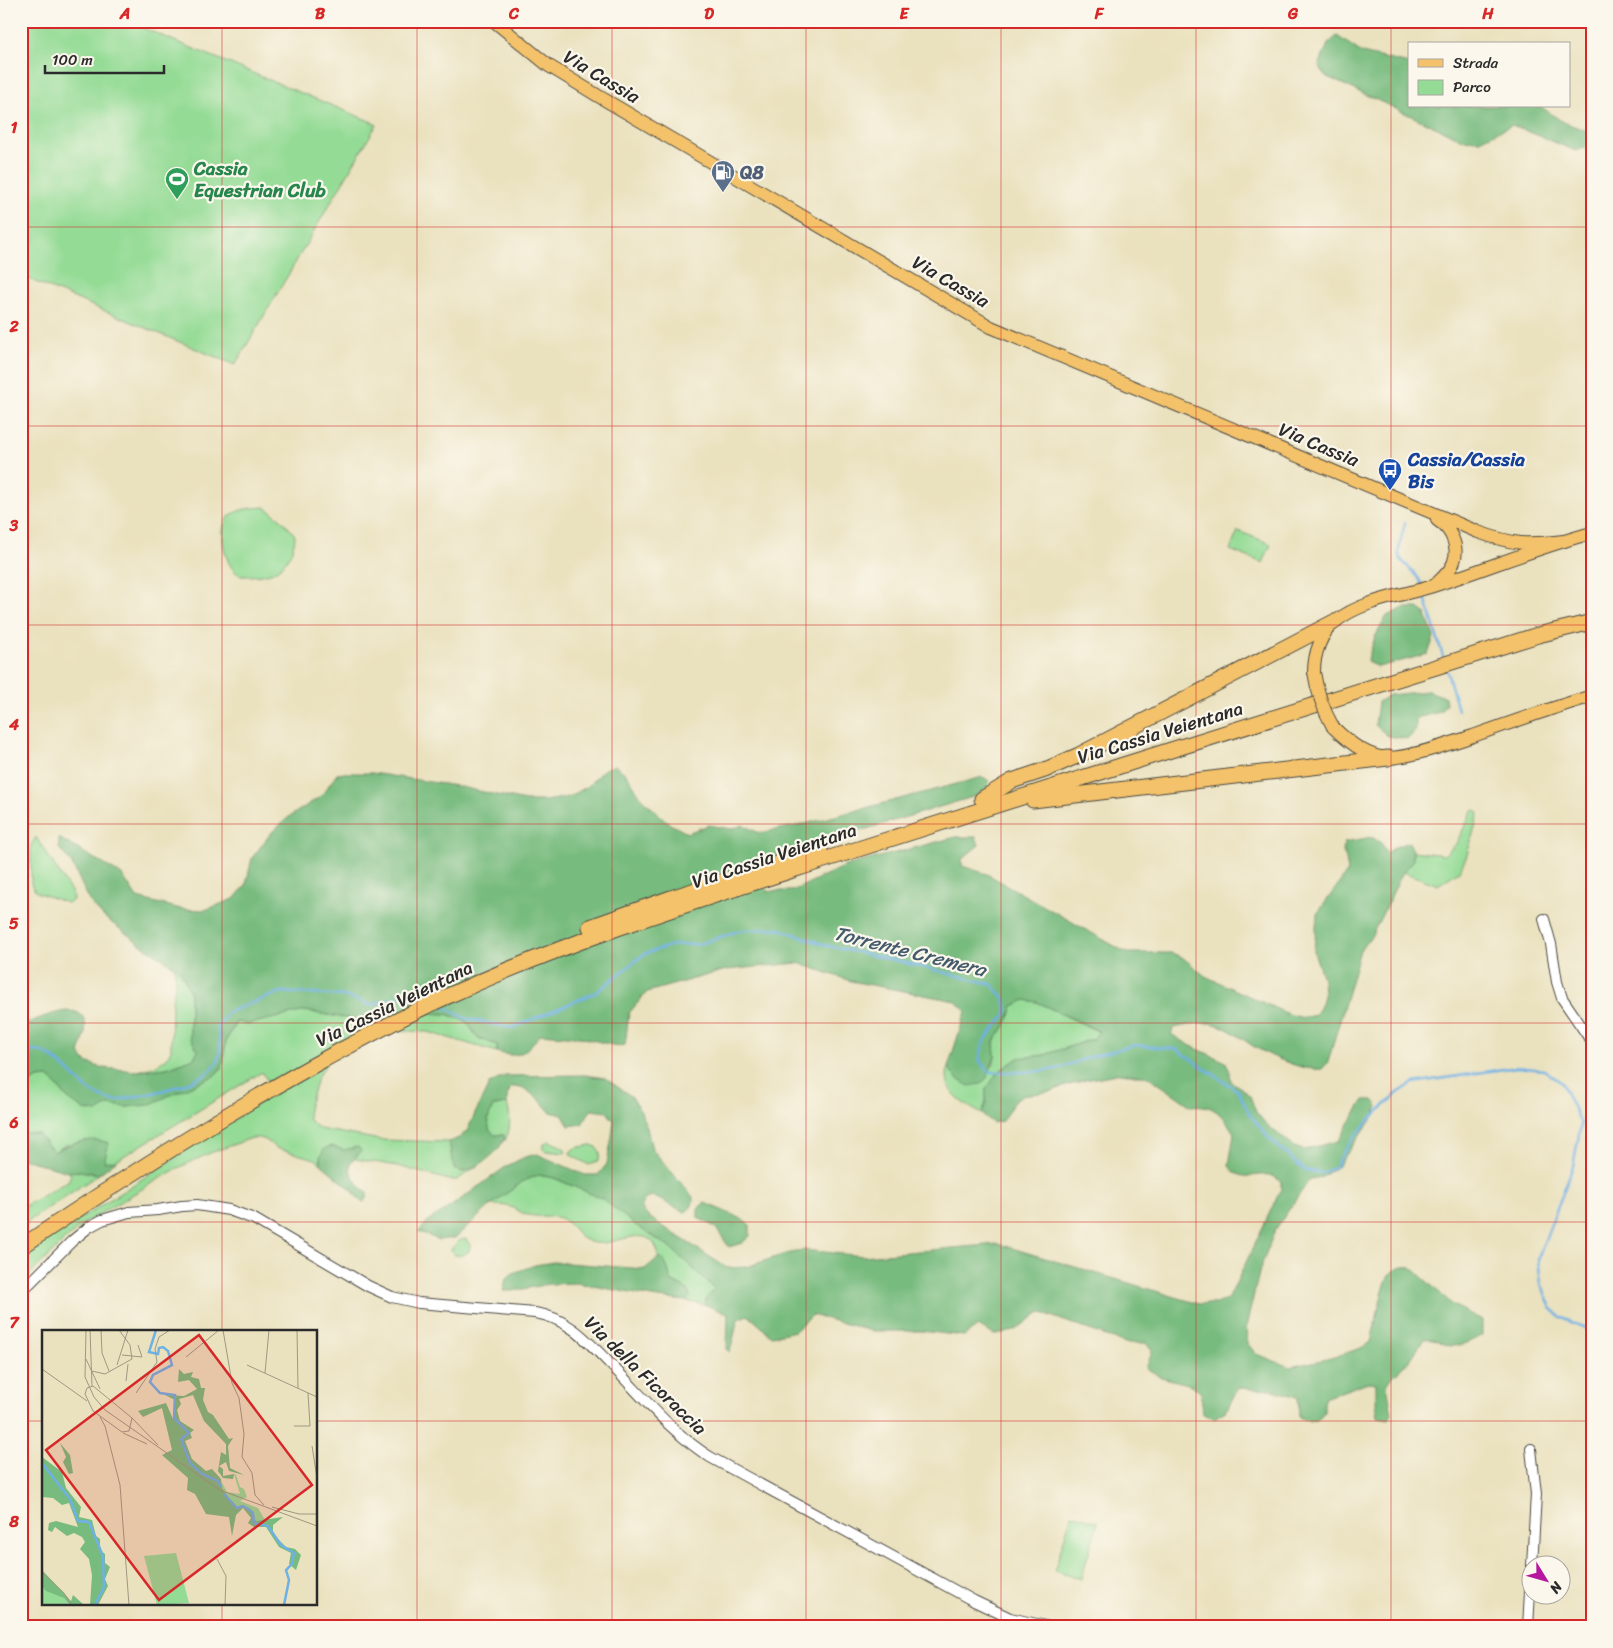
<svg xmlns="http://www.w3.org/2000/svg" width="1613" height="1648" font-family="Sriracha,sans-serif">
<rect width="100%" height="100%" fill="#fbf7ec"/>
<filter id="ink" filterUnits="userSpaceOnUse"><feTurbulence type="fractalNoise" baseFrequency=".02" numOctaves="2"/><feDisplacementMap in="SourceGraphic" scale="10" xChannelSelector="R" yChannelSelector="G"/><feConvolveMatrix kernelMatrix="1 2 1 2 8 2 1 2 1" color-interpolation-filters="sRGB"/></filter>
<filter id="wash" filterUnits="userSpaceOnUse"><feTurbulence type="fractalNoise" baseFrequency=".0096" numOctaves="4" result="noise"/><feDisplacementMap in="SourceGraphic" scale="20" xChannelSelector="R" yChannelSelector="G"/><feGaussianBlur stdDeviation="1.12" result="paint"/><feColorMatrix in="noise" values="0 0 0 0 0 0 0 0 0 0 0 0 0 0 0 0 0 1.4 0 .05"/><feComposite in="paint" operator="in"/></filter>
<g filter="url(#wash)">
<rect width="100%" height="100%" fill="#eae1be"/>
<g fill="#94db95" stroke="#608360">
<path d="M21,21h105l251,103 -142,241 -214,-89z"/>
<path d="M265,507l17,13 13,15c0,14 -9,31 -22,37 -10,4 -22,4 -32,4 -3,-2 -7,-5 -9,-8 -8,-11 -15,-43 -2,-52 9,-8 23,-8 35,-9z"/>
<path d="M1238,531l33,13 -8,19 -33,-13z"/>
<path d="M1476,810l3,3 -13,45 -7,13 -21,14 -35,-13 10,-11v-10l31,4 12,-11 16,-33z"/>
<path d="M36,837l36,56 1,7 -6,3 -31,-11 -5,-8v-39z"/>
<path d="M174,966l8,8 8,18v45l8,13 -4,8 -27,10 -29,3 18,-5 11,-8 4,-8 1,-49 4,-20z"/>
<path d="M1025,1000l12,2 62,30 -6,7 -49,16 -26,3 -32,31v13l-4,12c-21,-12 -39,-20 -34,-47l9,12 36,-13 2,-10 -1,-14 14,-21 5,-15z"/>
<path d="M305,1011l41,7 17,1 26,-8 57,3 20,7 12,17 19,7v7l-69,-20 -40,-2 -59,30 -12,18 -9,31 1,11 11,9 61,11 68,2 5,27 9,3 14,-6 -20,14h-8l-52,-14 -42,-7 6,-8 -3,-4 -14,3 -14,-4 -10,11 1,7 -6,-5 -39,-11 -10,-8 -7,-2h-7l-42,15 -34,16 -92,54 -20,18 -43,42v-26l254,-164 -13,-21 -145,88 -13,2 -37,-18 -13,8 -16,-18 -17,-2v-29l4,-5 5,-15 8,-5 10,-1 7,6 12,15 59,9 22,-2 65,-29 9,-8 4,-27 10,-19 13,1z"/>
<path d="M507,1104c4,12 4,25 -2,37l-1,-6h-9l-6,-5 -1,-11 5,-13z"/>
<path d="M549,1141l14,6 3,4 -1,2 -19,-2 -4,-3 2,-4z"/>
<path d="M591,1145l6,2 3,7 -1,6 -10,5 -18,-10 -1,-3 5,-4z"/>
<path d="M79,1171l20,3 -78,52v-18l47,-27 3,-6 -3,-3z"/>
<path d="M538,1175l16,3 49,21 31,25 38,25 43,40 -9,9v7l-20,-4 4,-4 -2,-7 -17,-9c-2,-8 -4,-20 -12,-24 -7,-38 -41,-11 -64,-14 -15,-1 -19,-15 -30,-22 -11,-8 -25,-3 -37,-6 -8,-2 -14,-8 -21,-9 -5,-1 -11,-1 -16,-1l31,-23z"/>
<path d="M466,1239l4,6 -1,6 -6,4h-9l-3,-6 9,-9z"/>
<path d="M1072,1514l26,8 -17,57 -27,-8z"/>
</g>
<g fill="#77bb7e" stroke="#517354">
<path d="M1337,36l25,17 47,11v42h131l23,16 22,8 7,5v10l-16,6 -64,-26 -32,15 -19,-1 -136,-63 -6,-10 9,-22z"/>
<path d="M1404,608h14l7,5 9,24 -6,17 -50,13 -11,-5 8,-25 12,-21z"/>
<path d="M1428,691l17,6 1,7 -6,8 -24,6v12l-8,9 -20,-3 -13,-11 3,-23 11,-7z"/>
<path d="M615,765l13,11 14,23 28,25 17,9 22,-8 22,4 12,-4 16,8 42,-8 182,-48 6,4 -1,6 -12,9 -176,53 -38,20 5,22h25l53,-25 111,-29h20l3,8 -17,14v7l25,8 140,79h44l11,4 23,19 83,38 16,4 10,-3 6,-7 4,-12 -1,-17 -9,-27 3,-38 31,-43 -2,-12 -4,-10 3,-7 27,-5 10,7 5,9 8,-6 14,-5 4,9v10l-10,11 -31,63 -12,15 -32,112 -6,7c-22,2 -51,-13 -69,-23 -14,-9 -28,-22 -45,-23 -10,-1 -23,3 -34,5l-3,6 20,12 35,16 4,11 1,9 10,6 9,8 6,16 10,12 28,23 10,3 34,-9 26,-41h9l5,6 -4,10 -36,50 -16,11 -12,2 -35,51 -15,39 -14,58 1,16 9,11 34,13 41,-9 30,-10 10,-6c4,-15 11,-57 19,-68 5,-6 13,-8 21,-7l42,38 29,15v15c-6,4 -23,12 -31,11 -12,-2 -12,-9 -27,-7l-14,21 -17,16 -6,9 5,29 -3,5 -11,-2 -2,-14v-20l-8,-1 -44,16v14l-7,8 -7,2 -11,-5 -1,-20 -25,-7 -35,-2 -12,23 -12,7 -11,-4 -2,-21 -9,-8 -31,-8 -15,-9 6,-17 -6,-8h-21l-85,-31 -26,19 -20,4 -16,-9 -14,10 -43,-5h-48l-61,-16 -17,16 -23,5 -24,-21 -10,4 -8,33 -3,-2 1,-36 -22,-9v-7l9,-9 -43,-40 -38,-25 -31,-25 -49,-21 -16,-3 -16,7 -31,23 -36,33 -16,2 -20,-8 10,-12 21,-13 57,-41 18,-9 12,-3 48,21h13l9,-11 5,-28 2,-15 -7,-9 -16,-2 -9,14 -13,2 -6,-11 -13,-3 -12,-14 -16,-11h-11l-4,9v8l-14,2 -5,13 1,11 6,5h9c1,14 -26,33 -39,36 -3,1 -7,-1 -11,-2l-5,-27 10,-4 8,-7 22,-47 16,-8 80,-1 20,3 27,19 9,15 6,16 5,21 41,48c0,8 -1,11 -8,15l-33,-16 -7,3 -4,8 6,9 80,52 19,-1 36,-12 22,-5 59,6 135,-12 201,60h17l13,-6 52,-109v-8c-4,-2 -7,-5 -11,-6 -17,-2 -28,8 -41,-9l5,-33c-12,-18 -20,-30 -43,-27l-42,-29 -28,-4 -36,7 -34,11 -29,5 -8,6 -12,19 -9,2 -11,-9 4,-12v-13l13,-18 19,-13 26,-3 49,-16 6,-8 -62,-29 -12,-2 -12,6 -5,15 -14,20 1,15 -8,22 -7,6 -11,2 -12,-7 -9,-12 18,-56 -11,-10 -104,-20 -53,-18 -72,7 -79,22 -18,21 -4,32 -8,1 -37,-9 -39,-3c-16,17 -19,26 -44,18v-7l-19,-7 -12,-17 -20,-7 -57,-3 -26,8 -17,-1 -41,-7 -56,13 -13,-2 -10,19 -4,26 -8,9 -66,29 -22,2 -18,-2 -11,7 -13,-2 -17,-12 -12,-15 -7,-6 -10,1 -8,5 -5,15 -4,5v-77c18,-7 70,-34 64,8 -1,6 -4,12 -6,19l7,9 16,6 36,3 29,-3 27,-10 4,-8 -8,-12v-46l-8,-18 -8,-8 -31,-20 -39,-29 -14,-15 -18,-38 -13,-16v-10l63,37 15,23 44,11 24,1 29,-11 12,-14 6,-27 19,-25 18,-16 32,-21 16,-22 7,-1h28l84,13 69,15h20l24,-4 19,-11 15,-16z"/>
<path d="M21,1132l17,2 16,18c15,-9 38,-16 55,-9l-5,19 13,-2 -18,14 -20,-3 -11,1 -47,-14z"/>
<path d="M330,1146l14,4 14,-3 3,4 -11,12c-1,14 8,21 17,30v6l-3,3 -5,-2 -6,-9 -32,-27 -1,-7 4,-8z"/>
<path d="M705,1203l35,15 10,7v11l-8,7 -13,4 -14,-20 -17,-9v-10z"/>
<path d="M659,1257c8,4 10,16 12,24l17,9 2,7 -4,4 -28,-3 -81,-15 -28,1 -36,7h-10l3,-12 7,-6 22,-8 19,-3 91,7z"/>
</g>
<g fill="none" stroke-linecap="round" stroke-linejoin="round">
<g stroke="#6fb1e4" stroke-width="2.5">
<path d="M1405,523c-2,9 -7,23 -6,32 2,10 19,16 23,31"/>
<path d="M1424,594l20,66"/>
<path d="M1447,671l11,39"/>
<path d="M443,1006l21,12 48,10 85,-36 47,-38 29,-9 26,-1 39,-13 39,-3 51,18 66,14 97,24 13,14 3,15 -23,28 -5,19 10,12h41l27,-3 36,-13 42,-11 41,4 62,42 12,24 18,22 36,33 19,3 12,-6 13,-22 21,-25 29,-27 15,-10 103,-16 28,3 18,13 19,41 -8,42 -35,93 3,24 10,25 11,10 30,13"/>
<path d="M21,1058c20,-25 53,22 68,32 6,4 14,8 21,10 5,2 13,-1 18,-2 22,-4 76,-15 88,-34 7,-12 3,-24 2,-37l10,-15 53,-20 63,4 27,9 39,-12 16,6"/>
</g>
</g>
</g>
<g filter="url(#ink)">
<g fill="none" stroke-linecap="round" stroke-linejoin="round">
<g stroke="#484641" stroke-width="12">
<g id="minor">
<path d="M1544,919l7,25 6,38 5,16 30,44"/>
<path d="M21,1292l51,-51 17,-14 13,-7 27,-8 29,-2 24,-4 15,-1 32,5 25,9 114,67 24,11 27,6 116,10c35,5 56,32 80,56 30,30 58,65 95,88l264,144 36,17 40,9"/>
<path d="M1531,1449l5,45 -4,72"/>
<path d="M1528,1627l2,-35"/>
</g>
</g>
<g stroke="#484641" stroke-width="14">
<g id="major">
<path d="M494,21l55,45 51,31 391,230 487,205c36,13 49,13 86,9"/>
<path d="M1436,584c5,-5 10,-9 14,-15 12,-17 3,-39 -13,-49"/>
<path d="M1314,672c0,-18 7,-40 22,-51 27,-21 65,-25 97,-35 53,-17 105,-39 159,-53"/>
<path d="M1333,727c14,14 33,30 55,31 22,0 63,-15 85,-22 39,-14 79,-28 119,-40"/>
</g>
</g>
<g stroke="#484641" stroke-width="17">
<g id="highway">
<path d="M982,799l30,-18 33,-11 34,-15 255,-133"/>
<path d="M1033,800l355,-42"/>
<path d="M590,927l81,-29 149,-48"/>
<path d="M21,1247c98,-66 198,-130 302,-187 41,-22 82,-45 125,-64 130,-60 268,-101 404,-145 228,-74 458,-143 686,-216l54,-13"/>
</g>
</g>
<use href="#minor" stroke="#fff" stroke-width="10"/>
<use href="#major" stroke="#f4c26a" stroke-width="12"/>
<use href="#highway" stroke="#f4c26a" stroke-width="15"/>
<g stroke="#484641" stroke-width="14" stroke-linecap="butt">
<path id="major-bridge" d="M1314,672c3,20 9,37 19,55"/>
</g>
<use href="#major-bridge" stroke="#f4c26a" stroke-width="12"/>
</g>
</g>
<path fill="none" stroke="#d62828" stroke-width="1" stroke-opacity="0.55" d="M222,21v1311M417,21v1606M612,21v1606M806,21v1606M1001,21v1606M1196,21v1606M1391,21v1606M21,227h1571M21,426h1571M21,625h1571M21,824h1571M21,1023h1571M21,1222h1571M21,1421h23M316,1421h1276M222,1604v23"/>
<defs>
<g id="fuel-pin" transform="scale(1.25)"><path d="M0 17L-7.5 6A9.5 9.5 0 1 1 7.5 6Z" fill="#5c6f8a" stroke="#fbf7ec"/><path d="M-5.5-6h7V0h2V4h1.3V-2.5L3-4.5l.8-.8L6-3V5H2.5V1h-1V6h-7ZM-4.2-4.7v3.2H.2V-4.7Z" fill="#fff"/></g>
<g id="stadium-pin" transform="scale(1.25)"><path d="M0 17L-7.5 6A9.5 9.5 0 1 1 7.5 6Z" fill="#2e9e5b" stroke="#fbf7ec"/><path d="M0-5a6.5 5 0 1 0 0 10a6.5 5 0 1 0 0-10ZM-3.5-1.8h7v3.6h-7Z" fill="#fff"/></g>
<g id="bus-pin" transform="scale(1.25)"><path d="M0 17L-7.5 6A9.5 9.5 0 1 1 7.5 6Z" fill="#1a4fb4" stroke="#fbf7ec"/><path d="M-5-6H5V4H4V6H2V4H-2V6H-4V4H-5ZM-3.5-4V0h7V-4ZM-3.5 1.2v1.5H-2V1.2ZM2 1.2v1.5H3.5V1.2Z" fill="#fff"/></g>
</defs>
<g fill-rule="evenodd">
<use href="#fuel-pin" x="723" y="172"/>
<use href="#stadium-pin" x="177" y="179"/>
<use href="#bus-pin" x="1390" y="470"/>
</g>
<g text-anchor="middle" stroke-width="4.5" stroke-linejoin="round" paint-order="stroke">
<g font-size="19" fill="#2b2b2b" stroke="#fbf7ec">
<text transform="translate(602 76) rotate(31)" y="7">Via Cassia</text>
<text transform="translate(951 281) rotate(30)" y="7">Via Cassia</text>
<text transform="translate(1319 444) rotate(23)" y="7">Via Cassia</text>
<text transform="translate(1160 732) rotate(-17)" y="7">Via Cassia Veientana</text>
<text transform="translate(774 855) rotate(-18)" y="7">Via Cassia Veientana</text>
<text transform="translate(394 1003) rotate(-26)" y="7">Via Cassia Veientana</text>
<text transform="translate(646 1375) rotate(44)" y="7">Via della Ficoraccia</text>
</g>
<g font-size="19" font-weight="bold" fill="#27864d" stroke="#fbf7ec" text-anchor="start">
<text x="194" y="175">Cassia<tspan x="194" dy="22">Equestrian Club</tspan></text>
</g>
<g font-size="19" font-weight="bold" fill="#4e5e75" stroke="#fbf7ec" text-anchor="start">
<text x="740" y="179">Q8</text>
</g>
<g font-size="19" font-weight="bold" fill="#164399" stroke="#fbf7ec" text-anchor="start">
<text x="1408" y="466">Cassia/Cassia<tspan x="1408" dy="22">Bis</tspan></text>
</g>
<g font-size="20" font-style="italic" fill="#435a6c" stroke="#fbf7ec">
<text transform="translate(910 951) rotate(14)" y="7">Torrente Cremera</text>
</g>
</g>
<g transform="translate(42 1330)">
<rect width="275" height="275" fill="#eae1be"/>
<path d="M192,144l2,1 4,12 4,2 3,8 -7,4 18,7 7,12h9l-18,1 -5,-12 -9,-4 -5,2 -6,-6 -9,-13 -1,-7 6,11 13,2zM134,223l13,50 -32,2 -13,-49zM0,256l22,12 6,7h-28z" fill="#94db95"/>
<path d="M137,39l5,5 9,-2 -2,5 8,2 2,9h4l-2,12 5,12 5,3 16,24 4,-1 -5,8 2,22 14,7 -15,-4 -3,-9 -7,4 4,3v7l11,-2 -1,5 -10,-1 -5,-7 3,-19 5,3v-11l-22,-23 -11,-26 -14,4 2,5 -4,6 3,11 14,9 -4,3 2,5 -7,3 7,18 14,12 6,-2 9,10 1,9 9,13 6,6 5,-2 9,4 5,12 27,-4 -10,8v9l13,13 9,2 6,6 -5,15 -7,-6 2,-11 -12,-6 -13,-20h-12l-6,-4 3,-5 -8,-10 -7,7 -4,21 -3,-19 -23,-3 -11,-20 -8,-4 1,-12 -26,-23 10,-5 -10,-42 -19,9 -5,-6 28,-8 7,16 2,-19 -10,-5 19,1 13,-7 -8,-9 -11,2zM18,113l10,12 3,18 -4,1 -6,-12 3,-5zM0,127l20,15 4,16 15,19 -2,10 13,3 4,16 4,3v11l5,4v9l5,4 -5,12 3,7 -10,19h-8l2,-30 -3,-16 -9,-10 5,-7 -3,-5 -8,-4 -7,3 -12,-9 -3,5 -4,-2 1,-7 7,-2 22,6 -9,-24 -7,2 -9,-7 -11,-1zM0,240l29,31 2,-6 11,10h-14l-6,-7 -18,-7 -4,-5z" fill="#77bb7e"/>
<path fill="none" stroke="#6fb1e4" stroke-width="2.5" d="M114,0l-7,22 9,2 1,-6 4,-1 5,4 4,14 -19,10 -3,7 10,11 15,2 -1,23 15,15 -8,6 9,24 12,11 16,7 3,6M0,133l28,36 8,22 11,1 14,34 1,31 -9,18M182,164l13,14 6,-2 5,3 5,4 1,10 14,3 13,19 13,8 -2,11 -6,6 3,10 -5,25"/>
<path fill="none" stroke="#9e9883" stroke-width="1" d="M44,0l-1,47 9,20 11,13 115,80 97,36M48,0l2,56M59,0l1,23 7,18M181,0l9,53 7,15 5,36 -2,23 10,16 3,22 9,10M255,0l1,58M80,25l20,2 -4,-12M144,27l33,-27M44,29l14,30M75,35l11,-35M205,35l70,32M0,39l45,32M50,41l13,3 27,-15 -2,-14 -11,-15M223,43l4,-43M84,51l2,-17M51,56l39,32 -3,13 -7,1 -29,-21 -8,-17 2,-6zM94,63l21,-31 -2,-13 4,-12 11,-7M58,87l5,9 15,59 9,120M90,88l26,27M252,96h16l-2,-33M81,103l24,11M270,116l5,32M230,177l27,7h18M175,229l9,17 -1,29M0,242l22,21 8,12"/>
<path fill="#d62828" fill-opacity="0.15" stroke="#d62828" stroke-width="2.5" d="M157,5l113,150 -153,115 -113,-150z"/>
<rect width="275" height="275" fill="none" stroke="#2b2b2b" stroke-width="2.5"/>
</g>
<rect width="1613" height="1648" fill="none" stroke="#fbf7ec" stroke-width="55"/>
<rect x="1408" y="42" width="162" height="65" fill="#fbf7ec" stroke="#a8a59f"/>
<rect x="1418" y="59" width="25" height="8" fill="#f4c26a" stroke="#a8a59f"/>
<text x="1453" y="68" font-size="15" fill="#2b2b2b">Strada</text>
<rect x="1418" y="80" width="25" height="15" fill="#94db95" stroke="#a8a59f"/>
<text x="1453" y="92" font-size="15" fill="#2b2b2b">Parco</text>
<g transform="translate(1546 1580) rotate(127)"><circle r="24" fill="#fbf7ec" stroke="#a8a59f"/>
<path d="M0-4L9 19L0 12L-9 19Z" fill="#b5179e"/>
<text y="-8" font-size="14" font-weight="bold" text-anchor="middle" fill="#2b2b2b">N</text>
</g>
<path d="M45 65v8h119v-8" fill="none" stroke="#2b2b2b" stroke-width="2.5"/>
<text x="52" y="65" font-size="15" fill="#2b2b2b" stroke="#fbf7ec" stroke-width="4" paint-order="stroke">100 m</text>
<rect x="28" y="28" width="1558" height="1592" fill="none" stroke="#d62828" stroke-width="2"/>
<g font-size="16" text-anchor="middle" font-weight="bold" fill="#d62828">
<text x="125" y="19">A</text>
<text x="320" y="19">B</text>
<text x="514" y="19">C</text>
<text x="709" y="19">D</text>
<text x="904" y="19">E</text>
<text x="1099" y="19">F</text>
<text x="1293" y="19">G</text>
<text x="1488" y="19">H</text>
<text x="14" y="133">1</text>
<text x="14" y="332">2</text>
<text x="14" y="531">3</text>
<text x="14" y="730">4</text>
<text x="14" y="929">5</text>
<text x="14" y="1128">6</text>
<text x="14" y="1328">7</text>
<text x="14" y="1527">8</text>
</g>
</svg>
